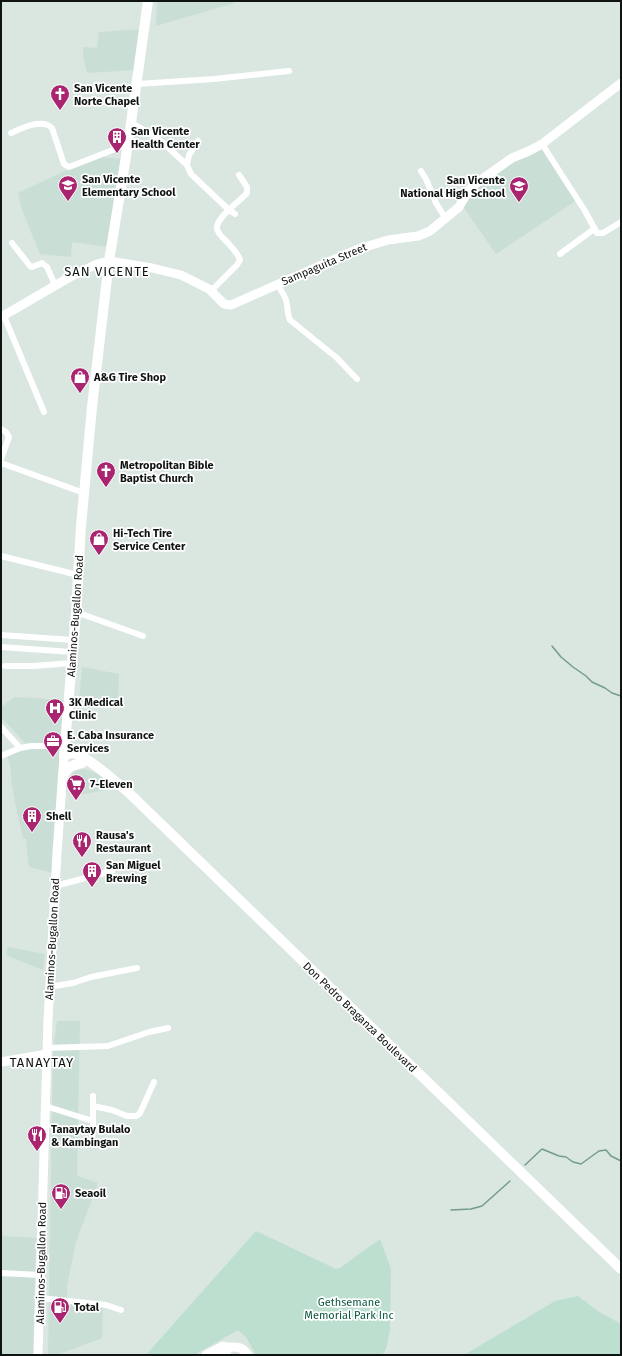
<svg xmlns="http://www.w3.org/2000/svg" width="622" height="1356" font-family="'Fira Sans',sans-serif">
<rect width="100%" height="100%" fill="#dae6e0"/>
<g fill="#c9ded4">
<path d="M157,1h76l1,2 -78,23z"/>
<path d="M142,29l-6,41 -49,3 -3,-13 -1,-13 14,1 2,-16z"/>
<path d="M542,148l35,52 -81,54 -34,-49 19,-22 28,-21z"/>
<path d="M100,157l21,2 -12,88 -37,-5 -1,15 -31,-3 -18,-44 -4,-17 60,-28z"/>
<path d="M82,667l37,7 -1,25 -39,3z"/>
<path d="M15,697l51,3 -13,173 -24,-6 -3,-28 -3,-1 -7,-31 -4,-21 -2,-21 -3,-9 18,-7 1,-5 -25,-27v-10z"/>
<path d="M85,769l15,6 16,13 -43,8 -1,-22 4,-3z"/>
<path d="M8,947l37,7 -2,16 -37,-15z"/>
<path d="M57,1021h23l-3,155 21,7 -22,59 -9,44v14l36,2 -1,36 -45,17h-9l5,-302z"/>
<path d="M1,1236l35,2 -3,117h-32z"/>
</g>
<g fill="#bcdfcf">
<path d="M256,1231l80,38 4,-1 40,-29 11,30 -1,61 -4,19 -4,6h-126l-10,-18 -8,-7 -44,25h-48z"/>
<path d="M578,1296l21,16 22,12v31h-157l91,-54z"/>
</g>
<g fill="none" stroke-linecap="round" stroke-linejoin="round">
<g stroke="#759c8b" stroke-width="1.5">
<path d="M552,646l9,11 12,10 13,9 6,6 13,6 7,5 9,3"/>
<path d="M525,1165l17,-16 17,7 7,1 7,5 8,2 18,-13 7,-1 5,6 10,5"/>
<path d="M451,1210l20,-1 11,-3 28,-25"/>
</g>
<g stroke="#fff" stroke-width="6">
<path d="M137,84l77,-5 75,-8"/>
<path d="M131,123l22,12 10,8 24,22 4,9 38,36 6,4"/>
<path d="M11,133c11,-5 31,-15 41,-5l12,36 5,3 59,-23"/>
<path d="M542,144l43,67 12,22h6l18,-11"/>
<path d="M187,165l2,-10 9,-14"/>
<path d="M421,171l5,8 10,24 10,16"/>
<path d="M12,243l18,23 2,1 10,-4 5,4 8,18"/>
<path d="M560,254l34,-25"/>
<path d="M277,284c3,5 7,10 9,16 2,7 1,13 4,20l47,38 20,21"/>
<path d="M211,291l26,-26 3,-5c-2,-7 -8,-12 -13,-18 -3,-3 -9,-8 -10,-13 -2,-11 23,-28 30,-36v-6l-8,-12"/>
<path d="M4,316l40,96"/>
<path d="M1,429l5,3 3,5 -8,22"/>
<path d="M1,463l83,30"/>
<path d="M1,556l77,19"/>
<path d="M76,612l67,24"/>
<path d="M1,635l72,5"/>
<path d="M1,647l71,5"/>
<path d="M5,666h28l39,-3"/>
<path d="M1,727l19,21"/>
<path d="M1,756l19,-8 11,-2h33"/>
<path d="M55,886l57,-15"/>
<path d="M49,987l24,-4 18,-6 46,-9"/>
<path d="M47,1048l61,-2 41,-14 19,-4"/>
<path d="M45,1106l48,15"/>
<path d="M93,1106l19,4 15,6h9l4,-3 14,-31"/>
<path d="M92,1139l1,-8v-35"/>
<path d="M1,1273l39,2"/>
<path d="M40,1298l66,7 15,5"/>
</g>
<g stroke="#fff" stroke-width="9">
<path d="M1,317l69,-40 27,-13 12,-3 43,7 29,7 28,14 15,15 7,1 127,-56 30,-9 30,-4 12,-5 29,-24 10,-17 9,-8 34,-24 17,-7 13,-7 79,-61"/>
<path d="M1,1062l46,-8"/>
<path d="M38,1355l10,-335 9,-167 7,-97"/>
<path d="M206,1355l17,-9c11,3 17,-3 25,9"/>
<path d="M221,1355l5,-3 3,-4"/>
</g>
<g stroke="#fff" stroke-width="10">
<path d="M64,756c2,-1 5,-3 8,-3 13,1 45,30 56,39l493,477"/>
<path d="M64,756l12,-144 5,-86 11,-119 17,-146 19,-117 20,-143"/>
<path d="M63,776c5,-9 9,-11 19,-13"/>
</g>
</g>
<defs>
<g id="church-pin" transform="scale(1)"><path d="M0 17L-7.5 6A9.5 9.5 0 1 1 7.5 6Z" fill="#aa256f" stroke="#fff"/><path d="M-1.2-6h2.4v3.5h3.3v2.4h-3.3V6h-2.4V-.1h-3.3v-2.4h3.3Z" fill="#fff"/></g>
<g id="building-pin" transform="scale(1)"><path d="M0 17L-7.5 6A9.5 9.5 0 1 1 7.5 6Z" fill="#aa256f" stroke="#fff"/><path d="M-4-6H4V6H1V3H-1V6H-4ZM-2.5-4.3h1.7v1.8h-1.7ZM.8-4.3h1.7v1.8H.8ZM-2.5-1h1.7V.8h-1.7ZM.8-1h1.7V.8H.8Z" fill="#fff"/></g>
<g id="school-pin" transform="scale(1)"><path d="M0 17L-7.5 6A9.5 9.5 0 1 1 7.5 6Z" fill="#aa256f" stroke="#fff"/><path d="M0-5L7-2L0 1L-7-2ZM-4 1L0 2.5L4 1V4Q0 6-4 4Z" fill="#fff"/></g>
<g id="shop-pin" transform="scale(1)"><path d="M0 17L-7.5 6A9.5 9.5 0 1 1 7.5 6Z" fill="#aa256f" stroke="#fff"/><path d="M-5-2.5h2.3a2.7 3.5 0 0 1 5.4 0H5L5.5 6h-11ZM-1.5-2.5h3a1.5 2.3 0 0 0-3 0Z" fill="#fff"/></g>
<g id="hospital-pin" transform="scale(1)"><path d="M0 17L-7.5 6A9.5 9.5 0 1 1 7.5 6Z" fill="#aa256f" stroke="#fff"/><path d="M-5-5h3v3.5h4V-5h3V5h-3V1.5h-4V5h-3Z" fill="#fff"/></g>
<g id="office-pin" transform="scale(1)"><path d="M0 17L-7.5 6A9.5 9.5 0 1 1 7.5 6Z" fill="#aa256f" stroke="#fff"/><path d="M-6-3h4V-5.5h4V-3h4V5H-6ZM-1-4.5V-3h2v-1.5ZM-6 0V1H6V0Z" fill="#fff"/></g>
<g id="supermarket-pin" transform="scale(1)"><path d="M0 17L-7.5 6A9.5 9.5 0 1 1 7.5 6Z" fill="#aa256f" stroke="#fff"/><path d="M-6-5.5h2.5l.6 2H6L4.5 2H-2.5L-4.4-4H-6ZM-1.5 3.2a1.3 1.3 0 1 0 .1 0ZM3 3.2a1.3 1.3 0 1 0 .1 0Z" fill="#fff"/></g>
<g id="restaurant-pin" transform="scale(1)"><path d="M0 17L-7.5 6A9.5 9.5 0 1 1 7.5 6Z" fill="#aa256f" stroke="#fff"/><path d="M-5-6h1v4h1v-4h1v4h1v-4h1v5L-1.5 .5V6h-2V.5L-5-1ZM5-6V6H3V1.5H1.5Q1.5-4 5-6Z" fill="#fff"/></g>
<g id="fuel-pin" transform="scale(1)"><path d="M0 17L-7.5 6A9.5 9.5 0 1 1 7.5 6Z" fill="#aa256f" stroke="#fff"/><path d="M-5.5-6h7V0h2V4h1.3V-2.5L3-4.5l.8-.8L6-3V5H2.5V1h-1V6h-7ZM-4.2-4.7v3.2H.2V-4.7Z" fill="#fff"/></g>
</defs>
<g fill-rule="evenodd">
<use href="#church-pin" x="60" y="94"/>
<use href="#building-pin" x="117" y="137"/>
<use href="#school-pin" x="68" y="185"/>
<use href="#school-pin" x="519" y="186"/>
<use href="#shop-pin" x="80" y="377"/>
<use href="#church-pin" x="106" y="471"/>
<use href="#shop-pin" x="99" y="539"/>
<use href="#hospital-pin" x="55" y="708"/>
<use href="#office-pin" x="53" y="741"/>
<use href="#supermarket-pin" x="76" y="784"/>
<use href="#building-pin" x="32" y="816"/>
<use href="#restaurant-pin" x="82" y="841"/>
<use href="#building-pin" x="92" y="871"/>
<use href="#restaurant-pin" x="37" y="1135"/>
<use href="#fuel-pin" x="61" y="1193"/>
<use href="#fuel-pin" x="60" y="1307"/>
</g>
<g text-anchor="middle" stroke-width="3.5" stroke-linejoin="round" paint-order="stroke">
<g font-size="11" font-weight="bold" fill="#0f1312" stroke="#fff" text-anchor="start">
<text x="74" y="92">San Vicente<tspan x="74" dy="13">Norte Chapel</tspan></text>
<text x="131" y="135">San Vicente<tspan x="131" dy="13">Health Center</tspan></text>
<text x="82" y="183">San Vicente<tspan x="82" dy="13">Elementary School</tspan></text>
<text x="505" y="184" text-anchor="end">San Vicente<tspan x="505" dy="13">National High School</tspan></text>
<text x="94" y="381">A&amp;G Tire Shop</text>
<text x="120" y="469">Metropolitan Bible<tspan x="120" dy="13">Baptist Church</tspan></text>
<text x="113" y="537">Hi-Tech Tire<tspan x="113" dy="13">Service Center</tspan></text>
<text x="69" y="706">3K Medical<tspan x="69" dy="13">Clinic</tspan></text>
<text x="67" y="739">E. Caba Insurance<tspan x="67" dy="13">Services</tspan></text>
<text x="90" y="788">7-Eleven</text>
<text x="46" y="820">Shell</text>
<text x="96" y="839">Rausa's<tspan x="96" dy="13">Restaurant</tspan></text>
<text x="106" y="869">San Miguel<tspan x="106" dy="13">Brewing</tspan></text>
<text x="51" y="1133">Tanaytay Bulalo<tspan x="51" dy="13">&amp; Kambingan</tspan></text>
<text x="75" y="1197">Seaoil</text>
<text x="74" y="1311">Total</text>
</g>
<g font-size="11" fill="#0f1312" stroke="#fff">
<text transform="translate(324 264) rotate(-23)" y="4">Sampaguita Street</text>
<text transform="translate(75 616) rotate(-86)" y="4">Alaminos-Bugallon Road</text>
<text transform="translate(52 939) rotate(-87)" y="4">Alaminos-Bugallon Road</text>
<text transform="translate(360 1017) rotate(44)" y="4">Don Pedro Braganza Boulevard</text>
<text transform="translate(41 1263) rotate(-89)" y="4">Alaminos-Bugallon Road</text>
</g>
<g font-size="11" fill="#0b563f" stroke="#fff">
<text x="349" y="1306">Gethsemane<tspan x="349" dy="13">Memorial Park Inc</tspan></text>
</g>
<g font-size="13" letter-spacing="1" fill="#0f1312" stroke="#fff">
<text x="107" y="276">SAN VICENTE</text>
<text x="42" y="1067">TANAYTAY</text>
</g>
</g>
<rect width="622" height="1356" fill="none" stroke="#0f1312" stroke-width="4"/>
</svg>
